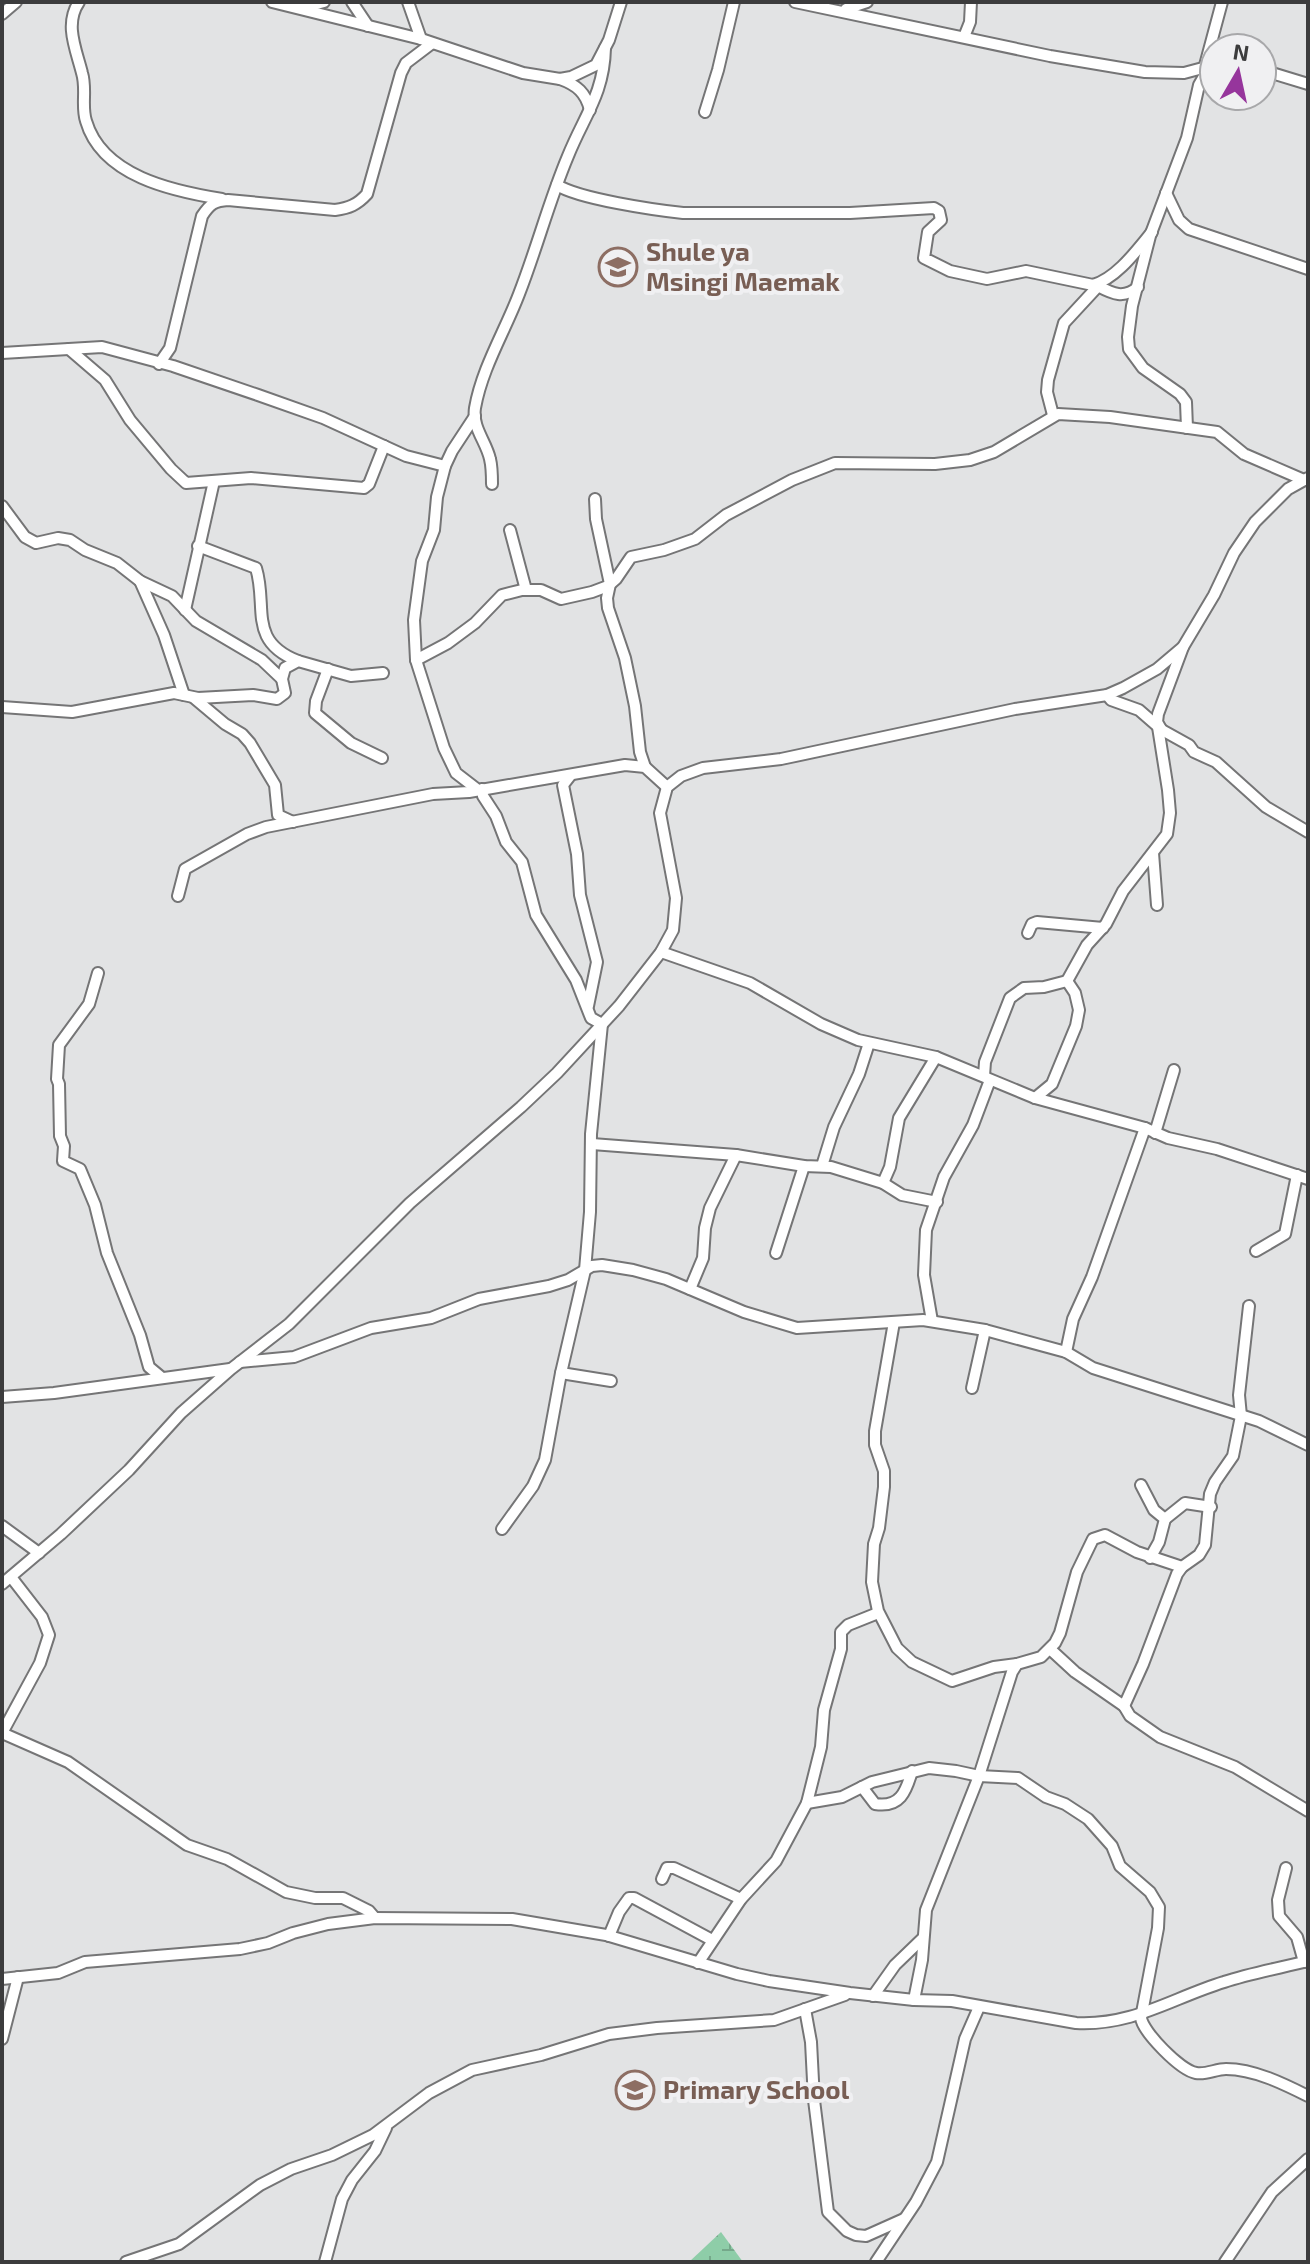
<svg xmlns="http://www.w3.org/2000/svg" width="1310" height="2264" font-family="'Exo 2',sans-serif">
<defs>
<pattern id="wetland-marsh" width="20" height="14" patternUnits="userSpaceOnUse" patternTransform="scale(2)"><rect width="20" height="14" fill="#8ecda8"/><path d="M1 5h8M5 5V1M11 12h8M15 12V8" fill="none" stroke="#75a88a"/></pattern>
</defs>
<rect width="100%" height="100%" fill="#e2e3e4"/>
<path fill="url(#wetland-marsh)" d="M721,2232l22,30h-54z"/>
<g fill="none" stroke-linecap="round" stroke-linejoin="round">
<g stroke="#757576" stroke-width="14">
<g id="minor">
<path d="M79,2c-15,22 -3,47 3,71 5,16 -1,33 4,48 16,55 86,70 136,78"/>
<path d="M272,2l149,37 102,34 37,6 11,-2 25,-12 13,-25 12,-38"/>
<path d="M352,2l16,24"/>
<path d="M408,2l13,37"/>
<path d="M795,2l255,54 95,16 39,1 30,-8"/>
<path d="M302,8l22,-6"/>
<path d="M846,9l21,-7"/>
<path d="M2,14l14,-12"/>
<path d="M964,37l6,-15 1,-20"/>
<path d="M1204,69l18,-67"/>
<path d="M1262,70l46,14"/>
<path d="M560,79c17,6 26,14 30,31"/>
<path d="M705,112l13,-42 16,-68"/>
<path d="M557,185c22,14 98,25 126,28h167l84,-5 5,3 2,9 -13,12 -4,26 26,13 37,8 39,-8 67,14c24,-7 44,-35 59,-53"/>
<path d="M1166,193l13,27 10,9 119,40"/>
<path d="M1098,286c15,8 26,13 40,1"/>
<path d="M69,349l36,31 25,40 41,49 15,14 65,-5 113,10 5,-4 15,-38"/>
<path d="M2,353l100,-6 71,19 85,29 65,23 83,38 39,10"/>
<path d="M159,364l11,-16 32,-132c8,-12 12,-15 26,-16l107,10c14,-2 22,-5 32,-16l34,-121 5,-10 25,-19"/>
<path d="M1053,415l-6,-23 1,-12 16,-57 37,-40"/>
<path d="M475,416l-23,35 -7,15 -8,31 -3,33 -12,31 -8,59 2,40 28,88 12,25 22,17"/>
<path d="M1187,428l-1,-26 -6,-8 -37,-26 -14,-19 -1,-12 4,-31 18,-70 37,-98 12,-53 11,-19"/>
<path d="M492,484c0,-8 0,-17 -2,-25 -4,-18 -18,-31 -15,-51 7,-40 30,-77 44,-114 18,-46 30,-93 49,-138 16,-40 36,-62 37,-108"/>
<path d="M595,499l1,20 14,65 -3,14 1,10 17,50 10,48 5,46 5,15"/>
<path d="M2,506l23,31 11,6 22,-5 12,2 15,10 32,13 23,18 32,15 24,25 66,39 20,19"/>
<path d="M510,530l16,60"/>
<path d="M198,546l58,22c12,39 -9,73 42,93"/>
<path d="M140,581l24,54 20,60"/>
<path d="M185,610l29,-129"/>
<path d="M416,660l32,-17 27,-20 27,-28 20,-5h19l20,9 31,-7 16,-6 8,-7 15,-22 33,-7 31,-11 31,-24 66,-35 43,-17 100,1 35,-4 24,-8 64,-38 52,3 107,15 27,22 60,26"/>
<path d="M328,669l-12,32 -1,12 36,30 31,15"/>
<path d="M1107,695l4,5 28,10 23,20 27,15 5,7 22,10 50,45 42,25"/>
<path d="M194,698l31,26 17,10 8,9 25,42 3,30 15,7"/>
<path d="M2,707l70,5 102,-19 24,5 55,-3 24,4 8,-6 -3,-14 3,-11 13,-7 53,15 32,-3"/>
<path d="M1161,729l-4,-7 1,-8 25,-67"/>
<path d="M570,776l-7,9 14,69 3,41 17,67 -9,44"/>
<path d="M482,789l1,7 13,20 10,26 16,20 14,53 40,65 15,38 11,6 -11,110 -1,78 -5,58 -24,103 -16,87 -12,26 -31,43"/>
<path d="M1153,853l4,52"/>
<path d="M178,896l7,-27 62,-35 19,-7 167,-33 36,-2 156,-27 20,2 22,20"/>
<path d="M1028,933l4,-9 5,-2 66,6"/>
<path d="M661,952l89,31 71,41 37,16 78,17 99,41 110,30 23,10 49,11 91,30"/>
<path d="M98,973l-9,31 -30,41 -2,34 2,5 1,52 4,10 -1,15 17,8 15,36 12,48 33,82 9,32 12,10"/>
<path d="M1067,981l20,-36 19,-21 17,-33 44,-57 3,-21 -2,-23 -10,-63"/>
<path d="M984,1076l1,-14 25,-64 14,-10 20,-1 23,-6"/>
<path d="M1035,1098l17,-14 24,-58 3,-16 -4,-17 -8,-12"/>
<path d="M1155,1133l19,-63"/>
<path d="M592,1144l144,11 68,11 27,1 52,16 19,12 35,7"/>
<path d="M822,1166l12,-39 25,-53 10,-31"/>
<path d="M883,1183l7,-16 9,-49 37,-61"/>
<path d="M1256,1251l29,-17 12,-59"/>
<path d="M776,1253l28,-87"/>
<path d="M690,1289l13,-31 2,-30 5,-20 26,-53"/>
<path d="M932,1321l-8,-46 2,-45 18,-53 29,-52 17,-45"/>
<path d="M894,1322l-19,109v14l9,26v16l-5,41 -5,16 -2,38 6,29 19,37 15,14 40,19 42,-14 23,-3"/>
<path d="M1066,1352l7,-33 19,-42 53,-149"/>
<path d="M240,1362l54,-5 77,-29 60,-10 48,-19 70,-13 19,-6 24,-14 10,-1 31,5 33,9 78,33 53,16 126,-8 62,10 81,22 27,16 166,53 49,24"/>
<path d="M561,1373l50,8"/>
<path d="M972,1388l13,-58"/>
<path d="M2,1397l52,-4 176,-24"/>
<path d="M1141,1485l13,25 11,9 -6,23 -9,16"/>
<path d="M1165,1519l20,-16 26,4"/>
<path d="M2,1526l37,27"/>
<path d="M2,1584l59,-50 68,-64 52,-57 50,-44 58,-45 121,-121 111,-96 36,-34 62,-67 42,-54 12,-22 3,-32 -16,-85 7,-26 14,-11 22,-8 78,-9 234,-50 92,-14 16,-7 34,-19 26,-22 31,-52 20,-42 21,-31 33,-33 20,-11"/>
<path d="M1050,1649l25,23 49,34 6,10 30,21 75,30 73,44"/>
<path d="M1124,1706l19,-42 34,-90 5,-7 17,-12 6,-10 5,-51 5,-12 18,-26 8,-40 -2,-21 10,-89"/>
<path d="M2,1733l66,29 119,83 40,14 59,33 29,6h28l26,13 6,7"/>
<path d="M2,1733l38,-70 9,-28 -7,-18 -31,-40"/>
<path d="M862,1787l13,17c25,4 31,-12 37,-33"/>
<path d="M807,1803l35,-6 30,-15 57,-14 27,3 23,5 39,2 28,19 19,7 23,15 24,27 8,20 30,26 9,15 -1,21 -17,90c2,14 39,52 55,55 10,2 20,-4 30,-4 28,0 58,15 82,27"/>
<path d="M1286,1868l-8,32 1,16 18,21 7,25"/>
<path d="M662,1879l5,-11h7l67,31"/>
<path d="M609,1936l10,-24 10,-14h5l78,42"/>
<path d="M698,1963l43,-64 35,-38 31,-58 14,-56 3,-37 17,-61v-17l7,-7 30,-12"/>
<path d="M2,1979l56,-6 27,-11 155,-13 28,-6 25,-10 35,-9 47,-6 137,1 94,16 131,39 32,7 81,12 64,7 38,1 124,22c57,3 96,-25 148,-41 27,-9 56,-14 84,-21"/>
<path d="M873,1996l22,-31 27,-26"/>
<path d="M914,2000l8,-40 4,-50 53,-134 33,-104 5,-8 24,-7 14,-14 5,-10 17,-61 16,-33 12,-4 32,17 45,15"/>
<path d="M805,2009l6,33 3,58 14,112 19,19 9,4 10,1 38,-17"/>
<path d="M2,2039l16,-62"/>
<path d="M126,2262l53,-18 81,-59 31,-16 41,-14 41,-20 56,-42 43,-23 69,-15 68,-21 48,-6 117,-8 71,-25"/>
<path d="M325,2262l17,-63 10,-19 23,-29 11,-23"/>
<path d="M876,2262l40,-60 21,-40 28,-123 14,-32"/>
<path d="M1225,2262l47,-70 36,-33"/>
</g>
</g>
<use href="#minor" stroke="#fff" stroke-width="10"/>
</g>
<defs>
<g id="school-ring" transform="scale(2)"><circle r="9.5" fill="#f0f0f2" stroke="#8d6e63" stroke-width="1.5"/><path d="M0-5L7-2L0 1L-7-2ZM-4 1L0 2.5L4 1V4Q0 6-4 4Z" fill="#8d6e63"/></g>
</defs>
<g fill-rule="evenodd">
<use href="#school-ring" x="618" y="267"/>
<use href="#school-ring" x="635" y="2090"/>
</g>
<g text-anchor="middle" stroke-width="8" stroke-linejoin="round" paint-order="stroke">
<g font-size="26" font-weight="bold" fill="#785e54" stroke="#f0f0f2" text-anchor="start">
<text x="646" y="261">Shule ya<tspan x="646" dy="30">Msingi Maemak</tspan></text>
<text x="663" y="2099">Primary School</text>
</g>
</g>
<rect width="1310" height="2264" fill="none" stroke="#3c3c3d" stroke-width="8"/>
<g transform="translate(1238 72) rotate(9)"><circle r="38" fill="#f0f0f2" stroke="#a8a8aa" stroke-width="2"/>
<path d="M0-6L14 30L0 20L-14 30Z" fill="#96359c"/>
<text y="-12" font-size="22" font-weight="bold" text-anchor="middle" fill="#3c3c3d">N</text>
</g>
</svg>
